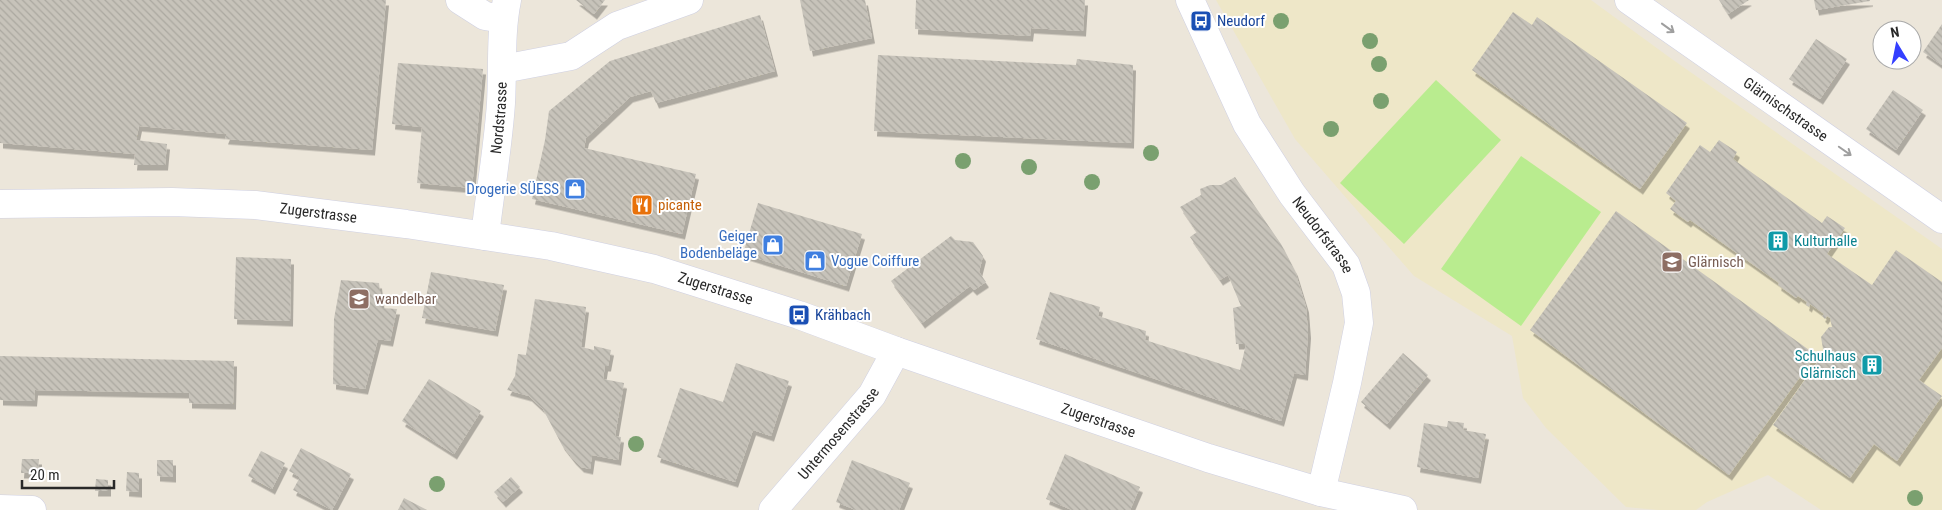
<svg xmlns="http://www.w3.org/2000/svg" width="1942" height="510" font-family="'Roboto Condensed',sans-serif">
<defs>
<pattern id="building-back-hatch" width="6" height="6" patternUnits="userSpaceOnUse" patternTransform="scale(1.25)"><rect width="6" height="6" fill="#c7c3ba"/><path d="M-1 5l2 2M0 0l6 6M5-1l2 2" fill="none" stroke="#aba8a0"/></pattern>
<filter id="shadow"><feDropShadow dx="3" dy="5.5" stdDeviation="0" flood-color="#0004"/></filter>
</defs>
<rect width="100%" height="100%" fill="#ece6da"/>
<path fill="#eee7c8" d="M1216,0h375l78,57 273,192v261h-121l-53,-35 -61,27 -11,8h-38l-32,-3 -80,-79 -23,-30 -11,-62 -98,-60 -119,-137z"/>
<g fill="#b9ec8f">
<path d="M1436,80l65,60 -97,104 -64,-61z"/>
<path d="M1521,156l80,56 -80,114 -80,-57z"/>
</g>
<g fill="url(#building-back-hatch)" filter="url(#shadow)">
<path d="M0,0h386l-14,150 -147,-11 2,-5 -88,-8 -3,14 31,4 -2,21h-31l1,-11 -135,-11z"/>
<path d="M576,0h29l-11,14z"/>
<path d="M800,0h65l7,38 -62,13z"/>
<path d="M916,0h169l-2,31 -52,-3 -1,8 -115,-7z"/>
<path d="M1719,0h30l-21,14z"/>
<path d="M1814,0h56v1l-54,9z"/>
<path d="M1513,12l19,13 5,-8 150,106 -47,66 -168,-119z"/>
<path d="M760,15l15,56 -119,32 -5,-12 -21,6 -44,41 -2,10 112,26 -14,60 -150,-35 13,-59 4,-29 61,-50z"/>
<path d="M1942,24v41l-19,-13z"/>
<path d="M1816,39l31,20 -27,40 -31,-20z"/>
<path d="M878,55l198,10 1,-6 56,6 -2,78 -257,-12z"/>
<path d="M398,63l85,6 -11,119 -55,-5 5,-56 -30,-3z"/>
<path d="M1893,90l30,20 -27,40 -30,-21z"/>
<path d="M1719,140l18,12 -4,7 89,64 5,-7 18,12 -18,26 45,31 24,-35 46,32v66l-23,32 23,16 -45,65 -23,-17 -24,34 -77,-53 53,-75 -3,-1 -2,-12 8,-10h3l-2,-9 -3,-2 -2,3 -3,-3 2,-2 -14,-10 -1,3 -3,-2 1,-3 -9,-6 -2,2 -18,-13 1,-2 -89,-63 -2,2 -18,-13 6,-8 -10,-8 34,-48 10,7z"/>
<path d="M1235,177l46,67 14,27 11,36 2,26 -3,42 -11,-2 -13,48 -245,-82 14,-47 50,15 -2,9 48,15 -1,9 95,30 6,-26h-10l-3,-36 8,-2 -13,-31 -8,5 -30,-43 7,-5 -17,-25 21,-12 -1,-6 10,-4h11z"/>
<path d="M758,203l104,31 -16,52 -103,-32z"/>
<path d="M1616,211l200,144 -87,120 -199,-145z"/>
<path d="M951,236l4,4 18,2 10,14 -4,16 7,10 -12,8 -4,-4 -48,37 -31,-42z"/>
<path d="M236,257l55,2 -1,62 -56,-2z"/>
<path d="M431,272l73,13 -9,46 -73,-13z"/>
<path d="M341,280l38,3 3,25 15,1 -7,32 -12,-2 -13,50 -32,-5 1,-65z"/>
<path d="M535,299l51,8 -5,40 13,3v-4l17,4 -3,16h-3l-2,13 21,4 -9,53 6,1 -3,23 -26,-5 -2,14 -9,-2 -8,-8 -11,-14 -19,-36 -14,-13 -22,-6 8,-14 3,-22 8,1z"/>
<path d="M1403,353l25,22 -41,49 -26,-22z"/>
<path d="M0,356l234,5 -1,43 -44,-1v-10l-154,-3 -1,11 -34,-1z"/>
<path d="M736,363l53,18 -18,55 -18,-6 -18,52 -78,-25 23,-69 43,14z"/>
<path d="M429,379l52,32 -27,43 -52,-33z"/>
<path d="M1448,421l16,2 -1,7 23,4 -8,44 -61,-11 7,-44 23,4z"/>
<path d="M301,448l50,26 -19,36 -39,-20 7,-13 -11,-6z"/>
<path d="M261,451l24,12 -13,26 -24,-13z"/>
<path d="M1065,454l75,33 -10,23h-58l-26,-11z"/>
<path d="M22,459h17l-1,14h-17z"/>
<path d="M157,460h16v17l-16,-1z"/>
<path d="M852,460l58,23 -11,27h-43l-20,-8z"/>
<path d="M127,472l12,1v19l-13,-1z"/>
<path d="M511,477l9,10 -17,15 -9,-10z"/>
<path d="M96,479l12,1v11h-13z"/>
<path d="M404,498l23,12h-29z"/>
</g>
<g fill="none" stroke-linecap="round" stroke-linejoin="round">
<g stroke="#cfd0e2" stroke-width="29">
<g id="minor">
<path d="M460,0l25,16 18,3"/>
<path id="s1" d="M1190,0l57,124 45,70 54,71 10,28 3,30 -12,60 -26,109"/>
<path id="s2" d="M1629,0l313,219"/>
<path d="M503,69l68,-13 46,-30 72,-26"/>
<path id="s3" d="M485,236c5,-44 13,-88 16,-133 2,-34 -1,-69 6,-103"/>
<path d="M0,509l32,1"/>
<path id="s4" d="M773,510l99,-115 24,-44"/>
</g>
</g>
<g stroke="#cfd0e2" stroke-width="29">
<g id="secondary">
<path id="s5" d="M0,204l172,-2 83,3 151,19 145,22 103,23 145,46 97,36 312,107 113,34 82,18"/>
</g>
</g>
<use href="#minor" stroke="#fff" stroke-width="28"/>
<use href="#secondary" stroke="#fff" stroke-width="28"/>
</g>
<g fill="#7aa06f">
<circle cx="1281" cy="21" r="8"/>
<circle cx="1370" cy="41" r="8"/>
<circle cx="1379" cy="64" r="8"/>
<circle cx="1381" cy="101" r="8"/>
<circle cx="1331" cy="129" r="8"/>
<circle cx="1151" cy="153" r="8"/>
<circle cx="963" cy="161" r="8"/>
<circle cx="1029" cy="167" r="8"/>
<circle cx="1092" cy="182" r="8"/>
<circle cx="636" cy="444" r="8"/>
<circle cx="437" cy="484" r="8"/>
<circle cx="1915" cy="498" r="8"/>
</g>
<defs><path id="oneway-shaft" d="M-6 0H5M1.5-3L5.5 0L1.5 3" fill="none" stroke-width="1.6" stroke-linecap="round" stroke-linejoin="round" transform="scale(1.25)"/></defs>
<g stroke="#9f9f9f">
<use href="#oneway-shaft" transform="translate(1668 28) rotate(36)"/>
<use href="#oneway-shaft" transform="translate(1845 151) rotate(35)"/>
</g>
<defs>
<g id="bus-square" transform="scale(1.125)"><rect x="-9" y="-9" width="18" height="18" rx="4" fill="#1a4fb4" stroke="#fff"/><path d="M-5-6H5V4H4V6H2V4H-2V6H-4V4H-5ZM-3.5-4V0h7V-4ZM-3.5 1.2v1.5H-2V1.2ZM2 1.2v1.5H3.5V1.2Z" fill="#fff"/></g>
<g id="shop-square" transform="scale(1.125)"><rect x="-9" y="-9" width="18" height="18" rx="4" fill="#3f7fe0" stroke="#fff"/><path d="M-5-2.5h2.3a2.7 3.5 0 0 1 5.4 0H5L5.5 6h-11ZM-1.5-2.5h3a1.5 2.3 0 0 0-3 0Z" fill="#fff"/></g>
<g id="restaurant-square" transform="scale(1.125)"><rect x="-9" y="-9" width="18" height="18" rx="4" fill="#e8710a" stroke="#fff"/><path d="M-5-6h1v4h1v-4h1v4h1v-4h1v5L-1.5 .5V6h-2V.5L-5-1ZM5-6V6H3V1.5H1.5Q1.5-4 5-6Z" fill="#fff"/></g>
<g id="building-square" transform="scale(1.125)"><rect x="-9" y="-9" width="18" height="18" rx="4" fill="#0f9aa8" stroke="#fff"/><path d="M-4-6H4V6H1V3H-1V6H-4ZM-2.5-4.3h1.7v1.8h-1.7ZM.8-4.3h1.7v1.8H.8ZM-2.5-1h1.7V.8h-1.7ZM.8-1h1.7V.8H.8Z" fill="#fff"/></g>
<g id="school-square" transform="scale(1.125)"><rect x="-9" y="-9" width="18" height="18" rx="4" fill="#8d6e63" stroke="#fff"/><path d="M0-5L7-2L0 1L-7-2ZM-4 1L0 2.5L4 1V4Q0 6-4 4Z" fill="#fff"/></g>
</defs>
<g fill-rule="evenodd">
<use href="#bus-square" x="1201" y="21"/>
<use href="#shop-square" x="575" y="189"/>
<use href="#restaurant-square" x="642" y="205"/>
<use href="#building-square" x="1778" y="241"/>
<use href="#shop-square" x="773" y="245"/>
<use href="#shop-square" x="815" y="261"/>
<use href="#school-square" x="1672" y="262"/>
<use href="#school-square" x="359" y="299"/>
<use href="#bus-square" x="799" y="315"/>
<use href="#building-square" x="1872" y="365"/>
</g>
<g text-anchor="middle" stroke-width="4" stroke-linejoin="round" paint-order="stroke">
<g font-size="15" fill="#164399" stroke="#fff" text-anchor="start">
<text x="1217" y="26">Neudorf</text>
<text x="815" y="320">Krähbach</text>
</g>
<g font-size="15" fill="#292929" stroke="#fff">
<text dy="5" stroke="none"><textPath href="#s2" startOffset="191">Glärnischstrasse</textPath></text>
<text dy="5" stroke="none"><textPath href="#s3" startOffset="119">Nordstrasse</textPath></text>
<text dy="5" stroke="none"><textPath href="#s5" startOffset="319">Zugerstrasse</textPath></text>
<text dy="5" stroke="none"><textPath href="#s1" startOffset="271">Neudorfstrasse</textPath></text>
<text dy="5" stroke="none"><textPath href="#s5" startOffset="724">Zugerstrasse</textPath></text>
<text dy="5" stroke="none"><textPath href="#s5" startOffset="1129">Zugerstrasse</textPath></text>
<text dy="5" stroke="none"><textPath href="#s4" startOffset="101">Untermosenstrasse</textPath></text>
</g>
<g font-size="15" fill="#366cbe" stroke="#fff" text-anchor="end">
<text x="559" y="194">Drogerie SÜESS</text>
<text x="757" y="241">Geiger<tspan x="757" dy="17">Bodenbeläge</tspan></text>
<text x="831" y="266" text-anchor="start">Vogue Coiffure</text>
</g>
<g font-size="15" fill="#c56008" stroke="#fff" text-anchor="start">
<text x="658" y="210">picante</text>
</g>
<g font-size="15" fill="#0d838f" stroke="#fff" text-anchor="start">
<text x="1794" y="246">Kulturhalle</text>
<text x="1856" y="361" text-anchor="end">Schulhaus<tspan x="1856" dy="17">Glärnisch</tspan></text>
</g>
<g font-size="15" fill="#785e54" stroke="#fff" text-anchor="start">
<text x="1688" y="267">Glärnisch</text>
<text x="375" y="304">wandelbar</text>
</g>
</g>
<g transform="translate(1897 45) rotate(350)"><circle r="24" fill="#ffffff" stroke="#a9a9a9"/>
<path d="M0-4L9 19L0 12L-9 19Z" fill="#343fff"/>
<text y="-8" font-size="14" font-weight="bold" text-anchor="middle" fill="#292929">N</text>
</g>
<path d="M22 480v8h92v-8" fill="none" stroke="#292929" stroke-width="2.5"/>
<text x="30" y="480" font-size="15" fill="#292929" stroke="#ffffff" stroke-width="4" paint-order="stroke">20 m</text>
</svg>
